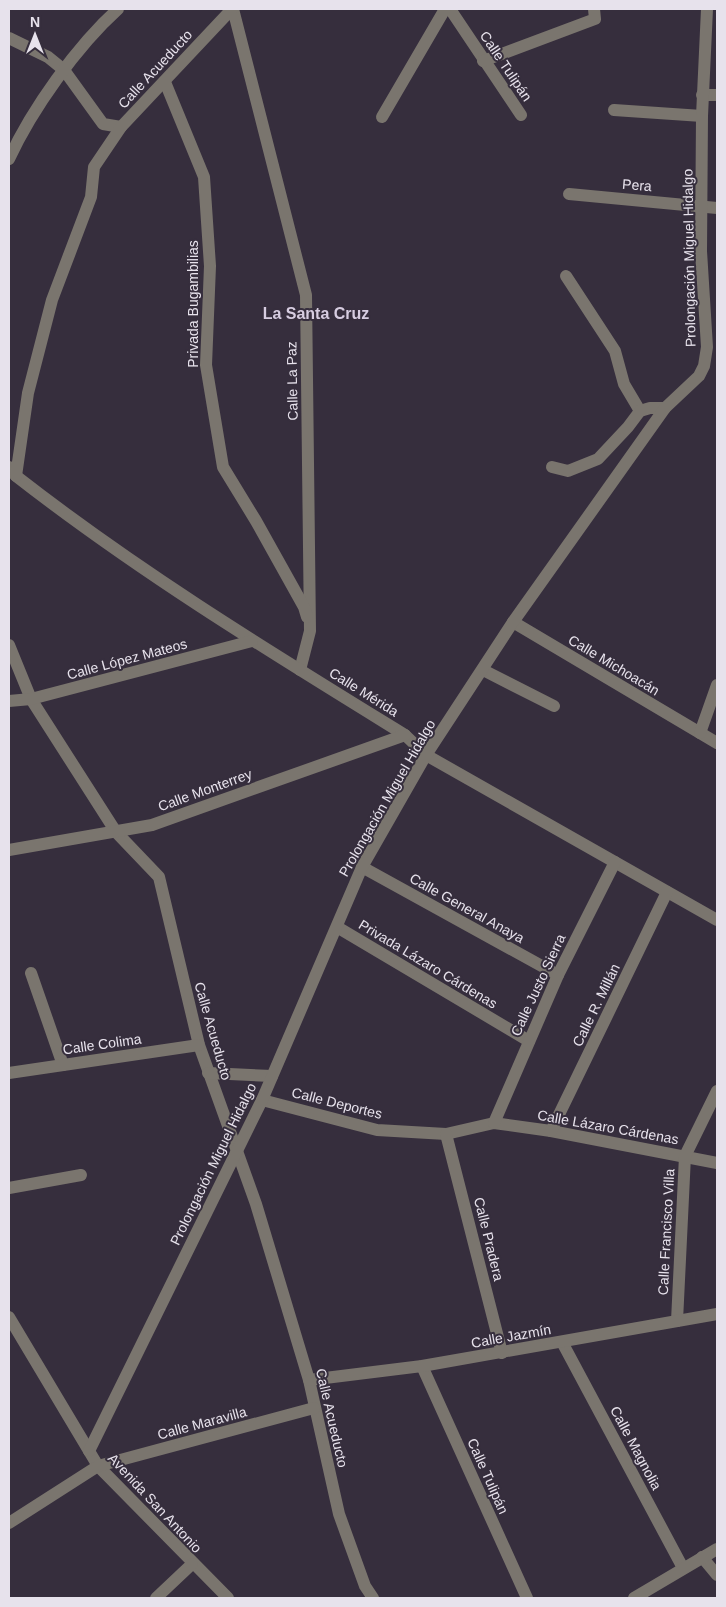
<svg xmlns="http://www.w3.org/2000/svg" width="726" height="1607" font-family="Arial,sans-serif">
<rect width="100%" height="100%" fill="#362e3d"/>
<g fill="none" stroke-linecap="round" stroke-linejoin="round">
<g stroke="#7a756e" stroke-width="12">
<path d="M233,9l73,286 4,336 -10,39"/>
<path d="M450,9l71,106"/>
<path d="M9,38l39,19 16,13 39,54 18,3"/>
<path d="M483,61l112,-42 -1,-10"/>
<path d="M165,82l39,95 6,89 -4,99 17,102 33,54 48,86 3,10"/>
<path d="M702,95h15"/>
<path d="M614,110l88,6"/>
<path d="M382,117l63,-108"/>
<path d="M9,159c23,-50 68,-113 109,-150"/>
<path d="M569,194l148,14"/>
<path d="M566,276l49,75 9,33 16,27"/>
<path d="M9,467l7,9c123,96 256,177 389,259l21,20 291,165"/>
<path d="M552,467l16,4 30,-12 30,-32 12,-16 10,-3h15"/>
<path d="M16,476l12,-83 24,-93 39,-103 3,-30 27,-40 111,-118"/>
<path d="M513,622l204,121"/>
<path d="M9,645l22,54 85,133 43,45 40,168 57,159 53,176 30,134 26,72 8,12"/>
<path d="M483,670l71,36"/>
<path d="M9,701l22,-2 221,-58"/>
<path d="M700,733l17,-48"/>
<path d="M9,850l143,-25 253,-90"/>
<path d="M362,867l196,108"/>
<path d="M337,927l192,114"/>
<path d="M31,973l32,92"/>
<path d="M9,1073l190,-28"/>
<path d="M208,1073l64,3"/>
<path d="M262,1100l115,30 69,4 48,-11 57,8 166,32"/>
<path d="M494,1123l64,-148 57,-113"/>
<path d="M551,1131l116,-239"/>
<path d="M446,1134l56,219"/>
<path d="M9,1188l72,-13"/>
<path d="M9,1317l89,149 130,132"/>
<path d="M677,1321l8,-165 32,-65"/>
<path d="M562,1342l121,226"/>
<path d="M422,1366l105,232"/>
<path d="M309,1380l113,-14 295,-52"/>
<path d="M89,1451l173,-351 100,-233 64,-112 87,-133 152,-214 34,-32 5,-10 3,-19 -6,-96 1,-135 5,-107"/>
<path d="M9,1523l89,-57 216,-58"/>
<path d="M702,1557l15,18"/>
<path d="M156,1598l36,-34"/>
<path d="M634,1598l83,-49"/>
</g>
</g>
<g text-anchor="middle" stroke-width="4" stroke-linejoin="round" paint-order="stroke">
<g font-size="14" fill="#e7e2ec" stroke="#362e3d">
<text transform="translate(506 66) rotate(56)" y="5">Calle Tulipán</text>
<text transform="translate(155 69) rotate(-47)" y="5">Calle Acueducto</text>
<text transform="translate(637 185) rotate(5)" y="5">Pera</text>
<text transform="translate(689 258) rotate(-91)" y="5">Prolongación Miguel Hidalgo</text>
<text transform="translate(193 304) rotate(-90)" y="5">Privada Bugambilias</text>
<text transform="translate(292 381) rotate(-91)" y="5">Calle La Paz</text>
<text transform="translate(127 659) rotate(-15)" y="5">Calle López Mateos</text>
<text transform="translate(614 665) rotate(31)" y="5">Calle Michoacán</text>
<text transform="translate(364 692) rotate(32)" y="5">Calle Mérida</text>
<text transform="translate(205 790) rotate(-20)" y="5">Calle Monterrey</text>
<text transform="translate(387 798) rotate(-60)" y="5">Prolongación Miguel Hidalgo</text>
<text transform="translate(467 908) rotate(29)" y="5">Calle General Anaya</text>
<text transform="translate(428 964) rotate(31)" y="5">Privada Lázaro Cárdenas</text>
<text transform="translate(538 985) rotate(-65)" y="5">Calle Justo Sierra</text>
<text transform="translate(596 1005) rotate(-64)" y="5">Calle R. Millán</text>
<text transform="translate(213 1031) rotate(74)" y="5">Calle Acueducto</text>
<text transform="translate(102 1044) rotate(-8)" y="5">Calle Colima</text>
<text transform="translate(337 1103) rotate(14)" y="5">Calle Deportes</text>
<text transform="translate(608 1127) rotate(10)" y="5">Calle Lázaro Cárdenas</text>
<text transform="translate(213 1164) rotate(-64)" y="5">Prolongación Miguel Hidalgo</text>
<text transform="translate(666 1232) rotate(-87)" y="5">Calle Francisco Villa</text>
<text transform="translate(489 1239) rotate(76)" y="5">Calle Pradera</text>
<text transform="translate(511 1336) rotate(-10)" y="5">Calle Jazmín</text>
<text transform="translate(332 1418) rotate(77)" y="5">Calle Acueducto</text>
<text transform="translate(202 1423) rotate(-15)" y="5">Calle Maravilla</text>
<text transform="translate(636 1448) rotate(62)" y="5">Calle Magnolia</text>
<text transform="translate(488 1476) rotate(66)" y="5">Calle Tulipán</text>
<text transform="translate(155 1503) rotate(47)" y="5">Avenida San Antonio</text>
</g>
<g font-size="16" font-weight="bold" fill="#d7cde1" stroke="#362e3d">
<text x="316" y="319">La Santa Cruz</text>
</g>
</g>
<rect width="726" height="1607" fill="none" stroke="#e7e2ec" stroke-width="20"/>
<g transform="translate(35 35)" stroke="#362e3d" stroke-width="4" paint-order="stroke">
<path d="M0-4L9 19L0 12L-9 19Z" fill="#e7e2ec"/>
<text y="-8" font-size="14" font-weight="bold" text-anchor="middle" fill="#e7e2ec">N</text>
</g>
</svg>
